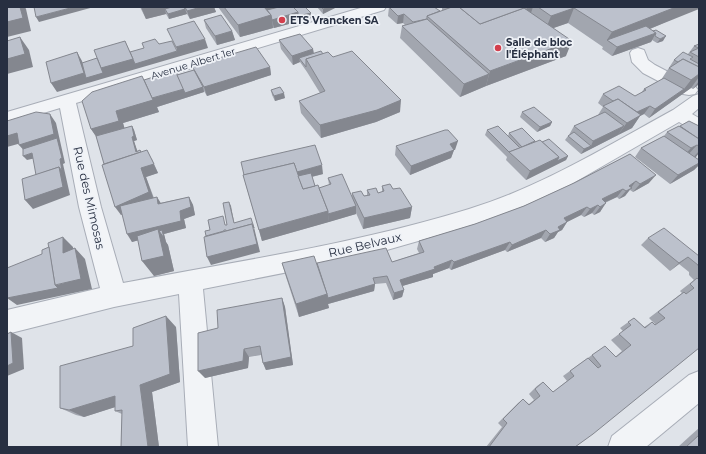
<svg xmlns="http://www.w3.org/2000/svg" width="706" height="454" font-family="Montserrat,sans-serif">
<rect width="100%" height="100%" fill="#dfe3e9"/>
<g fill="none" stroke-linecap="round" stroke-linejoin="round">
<g stroke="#a8adb7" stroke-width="2">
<g id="minor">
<path d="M364,7h22l-2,3 -308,93 25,104 22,76c115,-22 233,-39 346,-74 72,-22 138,-63 204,-99l20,-14 6,-2v14l-7,6 7,4v14l-7,-2 -13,-8 -123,71 -75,30 -122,35 -156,31 15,158h-30l-9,-153 -65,13 -107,27v-24l93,-22 -21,-81 -19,-99 -53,16v-12z"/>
<path d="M638,48l6,2 4,10 7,5 40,21 3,4 -3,4 -6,1 -6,-1 -40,-21 -11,-11 -2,-9 2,-3z"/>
<path d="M699,371v32l-53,44h-38l4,-11 77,-61z"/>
</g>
</g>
<use href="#minor" fill="#f2f4f7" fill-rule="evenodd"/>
</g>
<g fill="#a2a6af">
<path d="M140,7h74l2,5 -26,7 -3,-5 -18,5 -3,-5 -20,5z"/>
<path d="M218,7h87l6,11 -37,10h-1l-33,9z"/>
<path d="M317,7h20l-14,7z"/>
<path d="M389,7l51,4h2v-4h257l-49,22 13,12 -6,2 -5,-3 -1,2 -39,14 -10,-7 1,-2 -35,-24 -15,5 13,28 -80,30 -26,11 -60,-59 2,-12 3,-1 -2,-2 -6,1 -9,-8z"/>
<path d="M204,20l28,11 3,9 -18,5 -11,-17z"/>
<path d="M279,40l34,9 1,4 9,1 10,3 67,55 -24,10 -55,16 -20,-25 -2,-12 21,-8 -13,-21 -7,-10 -7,3 -12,-16z"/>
<path d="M699,44v40l-6,5 -2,-1 -42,30 -5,-4 -4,2 -8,12 -51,26 -16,-14 3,-4 1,-1 5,-9 24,-11 5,-8 -5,-4 5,-9 32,2 6,-3 3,-4 17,-9 13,-20 14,-6 6,-8z"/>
<path d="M192,66l78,1 1,8 -64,21 -3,-5v1l-47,15 2,5 -36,11 1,5 8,-2 2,4 3,10 -3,1 3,10 3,-1 1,2 11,7 6,14 -12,4 8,21 3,-1 3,6 29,-6 4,8 2,10 -11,4 2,9 -22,6 2,8 2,3 6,26 -20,5 -16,-36 -6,2 -10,-28 -1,1 -17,-51 -8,-28 -5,-7 53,-49 33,-5 17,-5z"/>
<path d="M271,90l14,8 -10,3 -3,-6z"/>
<path d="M522,112l30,10 -2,4 -13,6 -17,-15z"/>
<path d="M680,126h19v27l-4,4 4,3v5l-5,5 -24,14 -35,-27 6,-9 23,-12 3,-4z"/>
<path d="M487,130l21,6 1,-3 26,8 7,1 26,14 -2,4 -40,20 -20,-20 1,-3 -22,-22z"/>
<path d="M396,146l59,4h-1l-3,8 -41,17 -15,-20z"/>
<path d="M630,154l19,29 -16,9 -3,-2 -5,6 -6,3 -2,-2 -12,6 -5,9 -6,3 -2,-2 -8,4 -3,-2 -14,7 -5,8 -4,2 -4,6 -9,4 -4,-4 -34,14 -2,-2 -54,20 -2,-2 -16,6v3l-31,9 2,4 -2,7 -9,3 -7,-17 -11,1 -1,7 -46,13 1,4 -30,9 -13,-40 -4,-14h35l75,-1 27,-9 -2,-4 2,-8 56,-17 49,-18 50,-23z"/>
<path d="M323,174l-11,3 3,9 4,2 10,-3 -1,-7 24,19v-4l12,3 3,-1v-5l11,3 4,-1v-6l11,3 19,18 -2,11 -47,11 -7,-16v1l-94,27 -19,-66z"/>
<path d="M648,238l51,18v92l-124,99h-89l16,-20 -4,-4 20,-20 5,-4 6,5 5,-4 -5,-6 8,-8 6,-4 10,10 14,-11 -4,-5 29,-21 23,2 7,-6 -11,-11 12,-9 -3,-3 14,-10 10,9 8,-5 3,3v-1l-6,-6 33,-25 -2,-2 14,-11 -5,-5v-3l-10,-8 -9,7 -29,-26z"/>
<path d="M282,298l3,9 8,58 -27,5 -3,-7 -2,-8 -12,2 -1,11 -43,10 13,-50z"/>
<path d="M176,327l4,55 -28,10 7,55h-38l1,-33 -7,-3v-4l-31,10 -8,-2 -16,-7 73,-62z"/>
<path d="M699,428v19h-21l12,-11z"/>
</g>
<g fill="#84878f">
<path d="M20,7h5l1,2 5,22 -24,6v-15z"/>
<path d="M74,7h20l-55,15 -3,-5z"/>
<path d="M141,7h42l-18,2 1,5 -20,5z"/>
<path d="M201,7h13l2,5 -26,7 -3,-8z"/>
<path d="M264,7h27l-19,11 1,10 -33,9 -2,-12z"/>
<path d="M328,7h9l-14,7v-5z"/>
<path d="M533,7l-4,12 -50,7z"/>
<path d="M676,7h23v2l-87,35 -5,-4 5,-8z"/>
<path d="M574,8l-6,15 -23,8 6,-15z"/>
<path d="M185,9l2,5 -18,5 -1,-5z"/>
<path d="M298,12l13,1v5l-37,10 -2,-8z"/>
<path d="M404,14l-1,9 -6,1 1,-8z"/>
<path d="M232,31l3,9 -18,5 -2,-9z"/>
<path d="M656,33l-5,9 -39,14 5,-9z"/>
<path d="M666,36l-3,5 -6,2 3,-4z"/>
<path d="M20,37l9,13 4,17 -26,7v-15z"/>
<path d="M205,39l3,9 -151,44 -6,-9 26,-31 5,9 5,16 14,-9 24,-27 10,22 42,-12 -1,-4z"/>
<path d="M572,41l-6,15 -80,30 4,-15z"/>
<path d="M313,49l1,9h-15l1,4 -7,3 -1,-9z"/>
<path d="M270,67l1,8 -64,21 -3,-9z"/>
<path d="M489,74l-3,12 -26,11 4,-13z"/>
<path d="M699,74v3l-8,11 -42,30 6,-9 29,-20 7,-9z"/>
<path d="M699,81v3l-6,5z"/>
<path d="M203,87l1,5 -47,15 2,5 -36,11 3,10 -27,8 -8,-12 25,-18 37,-13 31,-9z"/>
<path d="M284,93l1,5 -10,3 -1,-5z"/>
<path d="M401,100l-1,12 -24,10 -55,16 -1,-13z"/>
<path d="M650,106l-6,8 -4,2 -8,12 -14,7 15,-21z"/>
<path d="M50,114l6,9 9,40 -2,1 7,31 -37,14 -8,-9 34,-33 1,-8 -2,-15 -31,10 -8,-9z"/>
<path d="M552,122l-2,4 -13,6 3,-5z"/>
<path d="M132,126l2,4 3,10 -3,1 5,15 -3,-4 -4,-15z"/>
<path d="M624,126l-6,9 -37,19 3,-5 7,-3 2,-5z"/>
<path d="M7,130l10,3 8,9 -18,5z"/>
<path d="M458,141l-3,9h-1l-3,8 -41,17 1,-9 39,-22z"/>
<path d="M697,145l-11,12 -6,3 11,-12z"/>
<path d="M147,150l11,23 -12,4 8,23 -33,15 -6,-8 26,-39z"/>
<path d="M699,151v2l-3,4 -5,3z"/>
<path d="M32,153l4,5 -9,2 -4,-4z"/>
<path d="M568,156l-2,4 -40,20 4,-9 29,-14z"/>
<path d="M699,163v2l-5,5 -24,14 8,-9z"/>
<path d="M322,165l1,9 -25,6 -2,-8z"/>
<path d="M656,175l-7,8 -16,9 7,-8z"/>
<path d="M636,181l-11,15 -6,3 7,-8 3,-5z"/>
<path d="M623,189l-6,8 -16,7 1,-5 6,-3z"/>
<path d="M157,197l5,8 -4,-1z"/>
<path d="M189,197l4,8 2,10 -11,4 2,9 -22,6 2,8 2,3 6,26 -20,5 -12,-15 17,-26 -27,7 -5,-8 53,-23z"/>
<path d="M229,202l2,4 4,21 -1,-4z"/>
<path d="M606,203l-6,9 -6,3 6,-8z"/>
<path d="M598,205l-6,8 -8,4 6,-8z"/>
<path d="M356,206v8l-27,8 -1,-8z"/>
<path d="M412,207l-2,11 -47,11 1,-11z"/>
<path d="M587,207l-6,8 -22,11 5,-8z"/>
<path d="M328,211l1,11 -67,19 -3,-11z"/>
<path d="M567,222l-5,8 -4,2 -4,6 -9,4 5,-8 8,-7z"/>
<path d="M253,223l7,29 -49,13 -4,-8 47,-25z"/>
<path d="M546,230l-5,8 -34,14 5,-7z"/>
<path d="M63,237l10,10 1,16 -11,-10z"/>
<path d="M510,242l-5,8 -54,20 3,-8z"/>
<path d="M75,248l10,11 7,30 -75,16 -10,-7 57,-15z"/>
<path d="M688,257l-18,14 9,-8z"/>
<path d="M452,260l-3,8 -16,6v3l-34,10 1,-7z"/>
<path d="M375,284l-1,7 -46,13 1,4 -30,9 -3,-13 31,-10z"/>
<path d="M404,290l-2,7 -9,3 1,-7z"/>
<path d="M282,298l3,9 8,58 -27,5 -3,-7z"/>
<path d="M166,316l10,11 4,55 -28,10 7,55h-11l-8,-62z"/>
<path d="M11,332l11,6 2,31 -17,7v-10z"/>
<path d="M244,349l5,8 -1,11 -43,10 -7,-7z"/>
<path d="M115,396l13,7 -44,14 -15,-7z"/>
</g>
<g fill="#bcc1cc" stroke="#84878f">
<path d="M7,7h13l3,11 -16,4z"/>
<path d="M34,7h40l-38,10z"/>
<path d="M172,7h12l1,2 -17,5 -3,-5z"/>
<path d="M185,7h16l-14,4z"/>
<path d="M224,7h42h-2l7,8 -33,10z"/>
<path d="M279,7h14l5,5 -26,8 -1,-5 -4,-5z"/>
<path d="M293,7h12l6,6 -13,3v-4z"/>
<path d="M321,7h7l-5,2z"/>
<path d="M389,7h45l6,4 -13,5v3l-14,3 -9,-8 -6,2z"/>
<path d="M452,7h7l21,17 44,-16 48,33 -82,30 -63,-55z"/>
<path d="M459,7h74l-7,2 -2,-1 -44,16z"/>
<path d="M538,7h138l-64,25 -38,-24 -23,8z"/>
<path d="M221,15l11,16 -17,5 -11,-16z"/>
<path d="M427,19l62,55 -25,10 -62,-58z"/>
<path d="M194,21l11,18 -29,8 -9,-18z"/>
<path d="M646,26l10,7 -39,14 -10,-7z"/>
<path d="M656,30l10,6 -6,3 -5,-3 1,-3 -3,-2z"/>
<path d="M300,34l13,15 -21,7 -13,-16z"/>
<path d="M20,37l5,17 -18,5v-18z"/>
<path d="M155,39l4,5 13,-3 5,10 -42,13 -5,-12 14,-4 -2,-5z"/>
<path d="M125,41l8,18 -32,9 -7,-18z"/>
<path d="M699,44v13l-9,-5 9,-4 -5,-2z"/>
<path d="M256,47l14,20 -66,20 -12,-21z"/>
<path d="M321,51l2,3 -17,5v8l-7,-9z"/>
<path d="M352,51l49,49 -24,10 -57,15 -21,-24 26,-10 -19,-32 22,-7 5,5z"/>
<path d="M77,52l7,21 -33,10 -5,-21z"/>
<path d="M683,52l10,5 -3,2 9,5v3l-16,-8 -5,3 -4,-2z"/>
<path d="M97,58l6,15 -17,5 -4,-15z"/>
<path d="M683,59l16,8v7l-8,6 -22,-12z"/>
<path d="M175,70l9,19 -32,9 -8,-18z"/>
<path d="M194,70l9,17 -18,6 -8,-18z"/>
<path d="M142,76l11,24 -37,11 3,10 -28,8 -9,-28 10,-9z"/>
<path d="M664,78l20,11 -29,20 -5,-3 -13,6 -19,-13 -5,2 -10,-7 16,-8 16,10 11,-6 -2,-1z"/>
<path d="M280,87l4,6 -10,3 -3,-6z"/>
<path d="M618,99l23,16 -14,8 -24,-17z"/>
<path d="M534,107l18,15 -12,5 -18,-15z"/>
<path d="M36,112l14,2 4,20 -35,11 -2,-12 -10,3v-15z"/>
<path d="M605,112l19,14 -31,15 -19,-15z"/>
<path d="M689,121l10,5v13l-19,-13z"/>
<path d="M132,126l2,10 -2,1 4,15 4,-2 1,2 -37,12 -8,-28z"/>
<path d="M498,126l22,22 -11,4 -22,-22z"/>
<path d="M679,126l20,13v7l-2,-1 -6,3 -24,-16z"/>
<path d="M522,128l13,13 -13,6 -13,-14z"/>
<path d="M445,130h3l10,11 -8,3 4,6 -43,16 -15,-20z"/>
<path d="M574,132l17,14 -7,3 -16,-13z"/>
<path d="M664,136l35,24v3l-21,12 -37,-27z"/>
<path d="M57,138l5,20 -2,1 2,12 -3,-4 -23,8 -4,-22 -9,3v-7z"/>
<path d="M549,139l19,17 -11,5 2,-4 -17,-15z"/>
<path d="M540,140l19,17 -29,14 -21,-19z"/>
<path d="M315,145l7,20 -25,7 -3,-9 -50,12 -3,-13z"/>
<path d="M147,150l7,14 -13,4 8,24 -34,15 -13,-42z"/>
<path d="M630,154l26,21 -16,9 -4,-3 -7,5 3,2 -6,3 -3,-2 -15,7 -6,3 4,4 -6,4 -2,-2 -8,4 -3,-2 -23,11 3,4 -9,5 2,3 -10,4 -4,-4 -34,15 -2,-3 -56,20 -2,-2 -18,7 1,2 -35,11 4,10 -10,3 -7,-17 -14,2 2,6 -47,14 -1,-4 -10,-31 69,-15 6,14 32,-10 -5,-11 56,-17 49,-18 50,-23z"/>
<path d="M294,163l9,26 15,-4 10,26 -69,19 -16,-55z"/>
<path d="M59,167l4,20 -38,13 -3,-21z"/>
<path d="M311,173l4,13 -12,3 -5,-13z"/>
<path d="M342,174l14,32 -28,8v-3l-9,-23 12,-4 -3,-6z"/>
<path d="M390,184l3,5 7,-1 12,19 -48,11 -12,-25 9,-2 3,5 6,-1 -3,-5 9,-2 2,5 6,-2 -2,-5z"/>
<path d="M157,197l1,7 31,-7 2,10 -11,4 1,10 -54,13 -7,-28z"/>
<path d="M229,202l5,21 17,-5 3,10 -2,-4 -26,7v-1h-2v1l-18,5 -1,-5 5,-1 -2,-10 15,-4 2,9h2l-4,-22z"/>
<path d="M252,224l5,20 -50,13 -3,-20z"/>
<path d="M664,228l35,28v12l-1,-3 -10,-8 -9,6 -31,-25z"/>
<path d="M158,229l6,27 -22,5 -5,-25z"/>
<path d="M162,230l2,8 -5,-7z"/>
<path d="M63,237v16l12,-5 6,31 -26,6 -7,-42z"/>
<path d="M49,247l6,38 3,3 -51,10v-30l35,-14v-4z"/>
<path d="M314,256l13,38 -31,10 -14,-41z"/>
<path d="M697,278l2,2v68l-106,86 -18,13h-86l18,-24 -4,-4 20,-20 6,6 11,-9 -5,-7 8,-7 10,10 21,-16 -4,-5 18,-13 10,10 3,-2 -9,-11 13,-9 11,11 15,-12 -12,-11 12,-9 -3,-3 6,-4 11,10 7,-6 3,3 10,-7 -7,-6 26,-20 2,2 8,-6 -4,-4z"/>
<path d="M282,298l9,59 -28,6 -3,-17 -16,3 -1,12 -45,10v-38l20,-5 -1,-18z"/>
<path d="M166,316l4,58 -30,11 8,62h-27l1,-37 -7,1v-15l-46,14 -9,-2v-42l73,-20v-18z"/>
<path d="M11,332l2,31 -6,3v-32z"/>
<path d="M699,435v12h-13z"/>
</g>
<g fill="#d33f4d" stroke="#eff2f7" stroke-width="1.5">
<circle cx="282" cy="20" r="4"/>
<circle cx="498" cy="48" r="4"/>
</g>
<g text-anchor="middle" stroke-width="3.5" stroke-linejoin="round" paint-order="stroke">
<g font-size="10" font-weight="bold" fill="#272f41" stroke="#eff2f7" text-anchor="start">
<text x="290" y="24">ETS Vrancken SA</text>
<text x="506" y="46">Salle de bloc<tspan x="506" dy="12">l'Éléphant</tspan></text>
</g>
<g font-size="10" fill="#272f41" stroke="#eff2f7">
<text transform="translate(193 63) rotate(-17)" y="4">Avenue Albert 1er</text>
</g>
<g font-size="12" fill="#272f41" stroke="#eff2f7">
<text transform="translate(89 198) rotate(77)" y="4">Rue des Mimosas</text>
<text transform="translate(365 245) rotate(-13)" y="4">Rue Belvaux</text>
</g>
</g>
<rect width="706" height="454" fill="none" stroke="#272f41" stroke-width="16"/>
</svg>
